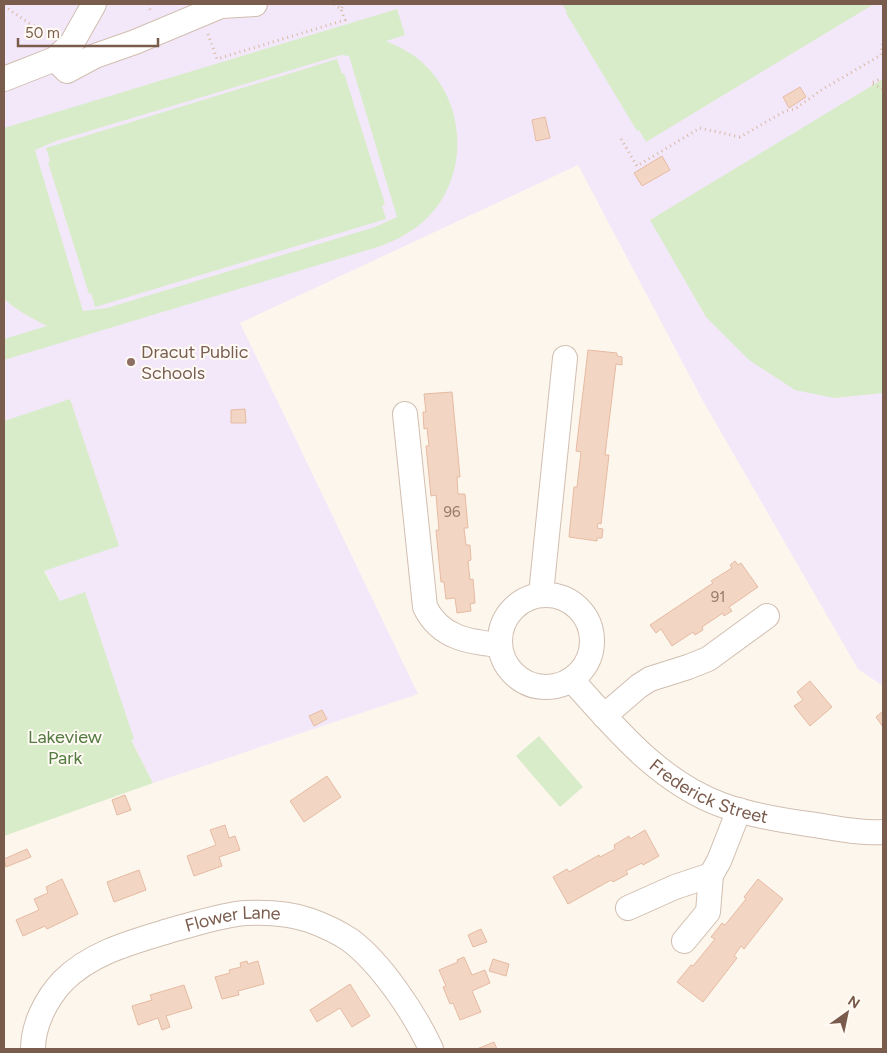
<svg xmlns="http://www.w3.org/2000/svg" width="887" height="1053" font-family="Figtree,sans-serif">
<rect width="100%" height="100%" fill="#fdf6ec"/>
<path fill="#f3e8fa" d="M4,4h879v682l-25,-17 -155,-268 -125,-236 -338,158 178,371 -265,89 -149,-292z"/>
<g fill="#d8ecc9" fill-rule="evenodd">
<path d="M562,4h312l-228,138 -7,-12 -2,1 -71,-118 1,-1z"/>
<path d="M397,9l8,26 -19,6c16,7 30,14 42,27 40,42 40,114 -5,154 -13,11 -27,18 -42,24l-377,114v-21l43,-13c-16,-8 -29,-15 -43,-27v-171zM341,55l8,1 48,161 -22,10 -268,81 -24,3 -48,-161 21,-9z"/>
<path d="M337,59l5,15 2,-1 41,131 -3,2 4,13 -291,88 -4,-14 -2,1 -41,-132 2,-1 -4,-13z"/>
<path d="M883,79v314l-49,5 -39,-8 -46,-30 -43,-43 -56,-97z"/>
<path d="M70,399l49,147 -75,25 16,30 25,-9 49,147 -3,1 22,43 -149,53v-415z"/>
<path d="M539,736l44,51 -23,20 -44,-51z"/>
</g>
<g fill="#f3d5c3" stroke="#e6bba3">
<path d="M800,87l6,10 -17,11 -6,-11z"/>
<path d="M545,117l5,21 -14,3 -4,-21z"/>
<path d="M662,156l8,14 -28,16 -8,-13z"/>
<path d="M588,350l29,3v3l5,1v8l-6,-1 -11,91h4l-8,69 -3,-1 -1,5 6,1 -1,9h-5v3l-28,-4 5,-50h3l4,-35 -5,-1z"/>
<path d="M452,392l8,85h-3l1,17h7l3,34h-4l2,17h4l1,15 -3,1 2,19 3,-1 2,24 -5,1 1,7 -14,2 -2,-15 -9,1 -2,-17h-3l-5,-52h3l-3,-35 -5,1 -5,-50h3l-2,-18 -3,1 -1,-17h3l-2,-18z"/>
<path d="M245,409l1,14h-15v-13z"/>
<path d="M735,561l3,4 3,-2 17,24 -29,20 3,4 -8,5 -1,-3 -21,14 1,3 -8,5 -2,-3 -21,14 -11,-17 -5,4 -6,-8 63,-42 -2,-2 21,-13 -2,-3z"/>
<path d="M810,681l22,26 -22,19 -16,-20 9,-6 -6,-8z"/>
<path d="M322,710l5,9 -13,7 -5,-10z"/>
<path d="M883,711v16l-7,-10z"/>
<path d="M327,776l14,21 -37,25 -14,-21z"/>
<path d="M125,795l6,15 -14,5 -5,-15z"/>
<path d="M225,825l4,13 6,-2 5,14 -21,7 3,9 -28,10 -7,-20 29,-11 -6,-15z"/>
<path d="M645,830l14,26 -16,9 -1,-2 -16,8 2,3 -15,8 -2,-2 -43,24 -15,-27 14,-8 2,3 30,-17 1,2 15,-8 -1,-4 15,-9 1,3z"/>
<path d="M27,849l4,8 -25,10 -2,-8z"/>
<path d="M139,870l7,20 -32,12 -7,-20z"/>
<path d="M62,879l16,35 -31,15 -2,-3 -22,10 -7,-16 23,-10 -5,-11 14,-6 -2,-6z"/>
<path d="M758,879l25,20 -39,50 -3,-3 -7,10 3,2 -34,44 -26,-20 14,-17 2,1 22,-27 -4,-2 11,-14 3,2 21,-26 -2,-2z"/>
<path d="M481,929l6,13 -14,5 -5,-12z"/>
<path d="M464,957l8,18 13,-5 5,13 -18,8 9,21 -21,8 -7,-17 -3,1 -7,-17 3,-1 -7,-16 19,-8 -1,-2z"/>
<path d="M493,959l16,5 -3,12 -17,-5z"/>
<path d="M247,961l1,3 10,-3 6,23 -26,7 1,4 -17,4 -7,-22 15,-4 -1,-3 12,-3 -1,-4z"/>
<path d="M350,984l20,32 -18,11 -12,-19 -23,14 -7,-12z"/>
<path d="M184,985l8,23 -26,8 4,11 -8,3 -4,-12 -20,7 -6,-19 20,-6 -2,-5z"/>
<path d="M494,1042l3,7h-20z"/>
</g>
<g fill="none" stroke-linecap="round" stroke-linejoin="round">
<g stroke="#d1beb0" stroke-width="26">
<g id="minor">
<path d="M55,59l12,12 28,-15 40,-14 86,-36 34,-2"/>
<path d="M4,79l51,-20 17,-16 22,-39"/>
<path d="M405,414l20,193c15,31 44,35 75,38"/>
<path d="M541,594l24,-236"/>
<circle cx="546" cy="641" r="46"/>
<path id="s1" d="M572,680c43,48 87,102 150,125 28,10 57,15 86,19 24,3 51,10 75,8"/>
<path d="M604,716l35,-30 11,-7 38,-12 20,-8 59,-43"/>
<path d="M628,908l47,-21 36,-12"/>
<path d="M684,941l24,-29 3,-37 8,-14 20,-51"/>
<path id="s2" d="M33,1049c0,-24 13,-50 30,-68 30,-30 73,-40 112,-52 23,-6 47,-14 70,-16 21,-1 44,0 64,7 14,5 29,12 41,20 31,23 65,74 81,109"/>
</g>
</g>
<g stroke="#d9b8a5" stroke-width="3" stroke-dasharray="1 4" stroke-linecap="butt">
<path d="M148,4l3,8"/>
<path d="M334,4l7,5 3,-5"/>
<path d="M4,6l25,17 22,12"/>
<path d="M208,34l9,25 128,-39 -4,-11"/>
<path d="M883,78l-12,5 12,6"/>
<path d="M621,139l16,27 63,-38 40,9 45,-26 10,-2 28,-20 58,-34 2,-15"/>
</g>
<use href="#minor" stroke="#fff" stroke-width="24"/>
</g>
<circle fill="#8d6e63" stroke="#fffaf3" stroke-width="2" cx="131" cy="362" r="5"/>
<g text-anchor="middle" stroke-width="4" stroke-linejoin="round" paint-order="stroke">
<g font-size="15" fill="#987a6a">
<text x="452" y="517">96</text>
<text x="718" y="602">91</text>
</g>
<g font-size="18" fill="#785e54" stroke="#fffaf3" text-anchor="start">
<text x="141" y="358">Dracut Public<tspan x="141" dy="21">Schools</tspan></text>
</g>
<g font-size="18" fill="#537a41" stroke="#fffaf3">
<text x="65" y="743">Lakeview<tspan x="65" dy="21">Park</tspan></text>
</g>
<g font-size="18" fill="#7a5c4d" stroke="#fffaf3">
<text dy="6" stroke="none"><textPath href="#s1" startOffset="180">Frederick Street</textPath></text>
<text dy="6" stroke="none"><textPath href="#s2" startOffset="260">Flower Lane</textPath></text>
</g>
</g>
<rect width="887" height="1053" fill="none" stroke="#7a5c4d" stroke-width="10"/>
<g transform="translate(847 1013) rotate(33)" stroke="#fffaf3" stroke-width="4" paint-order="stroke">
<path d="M0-4L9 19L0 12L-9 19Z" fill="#7a5c4d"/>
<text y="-8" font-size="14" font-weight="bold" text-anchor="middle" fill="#7a5c4d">N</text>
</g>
<path d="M18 38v8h140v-8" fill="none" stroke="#7a5c4d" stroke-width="2.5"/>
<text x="25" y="38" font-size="15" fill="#7a5c4d" stroke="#fffaf3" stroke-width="4" paint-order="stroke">50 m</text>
</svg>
